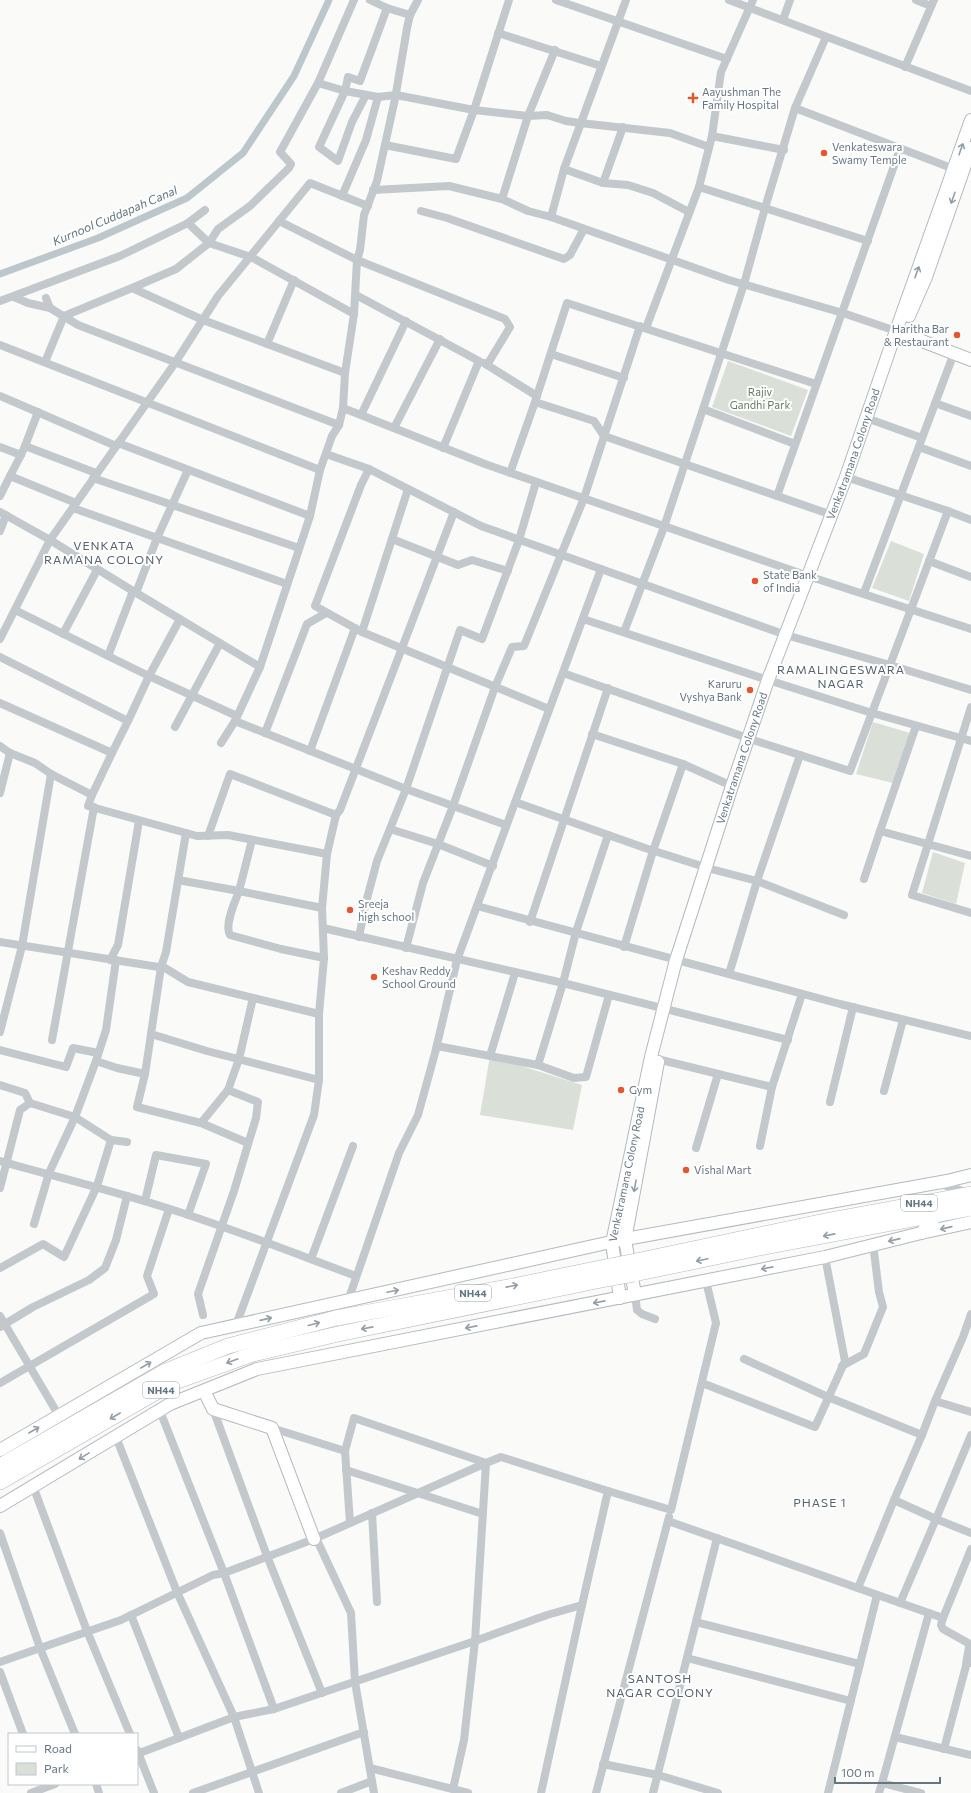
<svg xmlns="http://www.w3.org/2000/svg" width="971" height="1793" font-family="Commissioner,sans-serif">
<rect width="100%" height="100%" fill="#fafaf8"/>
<g fill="#dadfd7">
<path d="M728,361l80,29 -17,46 -79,-29z"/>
<path d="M891,541l33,13 -15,47 -37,-13z"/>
<path d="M873,722l37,11 -17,50 -37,-9z"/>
<path d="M933,852l32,11 -9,41 -34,-11z"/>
<path d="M490,1056l92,29 -9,45 -93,-15z"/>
</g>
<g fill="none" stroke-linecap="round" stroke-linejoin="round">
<path stroke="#bbc7cb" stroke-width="7" d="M0,274l98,-36 89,-40 56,-45 51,-77 35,-76"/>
<g stroke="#b3babf" stroke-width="14">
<g id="secondary">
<path d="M909,316l17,-39 45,-129"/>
<path d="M896,331l75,29"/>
<path d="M921,1233l50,-11"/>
<path d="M635,1294l-10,-54 33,-178"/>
<path id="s1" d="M620,1298l-8,-55 39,-186 25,-97 56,-174 36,-106 78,-203 50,-146 75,-211"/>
<path d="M204,1391l9,18 59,19 42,111"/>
<path d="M0,1450l201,-117 419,-93 327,-59 24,-6"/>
<path d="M0,1506l170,-102 87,-35 568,-112 96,-24 17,-19"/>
</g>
</g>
<g stroke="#b4b9bd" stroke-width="16">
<g id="highway">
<path d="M636,1261l189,-40 146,-27"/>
<path d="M634,1274l125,-26 212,-40"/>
<path d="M0,1466l164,-94 64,-26 108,-28 177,-32 97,-20"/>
<path d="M0,1482l172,-99 81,-29 85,-20 273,-56"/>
</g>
</g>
<g stroke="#c3c8cc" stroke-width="8">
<path d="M370,0l17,8 23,7"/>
<path d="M556,0l171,59"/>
<path d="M729,0l242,91"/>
<path d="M916,0l15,6"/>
<path d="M783,20l7,-20"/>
<path d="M498,33l103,33"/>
<path d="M905,67l29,-67"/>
<path d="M318,83l27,8 33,6 18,-2 78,15 54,6 19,-1 19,6 14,2 90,10 39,14"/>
<path d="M366,95l-14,27 -14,39 -19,-14 26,-56 3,-14 12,4 27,-73"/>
<path d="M795,108l159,61"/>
<path d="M712,136l72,14"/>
<path d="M385,145l71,14 18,-49 35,-110"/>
<path d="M564,169l39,14 20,-56"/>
<path d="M603,183l25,2 25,8 36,19"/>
<path d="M699,187l13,-51 9,-64 32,-72"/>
<path d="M373,190l76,-4 53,13 26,12 23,6 178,63 114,33 53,18"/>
<path d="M342,196l24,-56 12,-43"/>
<path d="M502,199l26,-83 27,-66"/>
<path d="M421,211l26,7 117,41 6,-4 14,-26"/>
<path d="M551,217l13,-48 62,-169"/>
<path d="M279,221l78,39 148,59 5,8 -23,38"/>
<path d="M188,223l21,20 9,-14 32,-23 39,-38 2,-4 -11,-12 38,-69 36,-83"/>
<path d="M132,288l44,-19 33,-26 42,14 103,57"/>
<path d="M356,295l123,66 -36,87"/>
<path d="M14,297l14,6 22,5"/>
<path d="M46,298l4,10 28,17 261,100"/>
<path d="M0,301l120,-45 68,-33 17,-13"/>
<path d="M646,328l53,-141 169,54"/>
<path d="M267,344l27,-64"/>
<path d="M0,345l320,125"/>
<path d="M551,354l73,24"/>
<path d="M45,362l19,-46 68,-28 71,32 142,53"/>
<path d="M484,363l53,33"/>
<path d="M0,396l116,50"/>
<path d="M535,402l32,-99 249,81"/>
<path d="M935,403l36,13"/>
<path d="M343,408l142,56 323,112 163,53"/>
<path d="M703,409l41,-125 21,-76 30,-100 31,-71"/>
<path d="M361,415l45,-94"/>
<path d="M872,420l50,18"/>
<path d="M394,428l46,-89"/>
<path d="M118,443l192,73"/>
<path d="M25,446l13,-34"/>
<path d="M0,447l21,8 4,-9 71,27"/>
<path d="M919,447l52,19"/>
<path d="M326,454l43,15 112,57 305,109 104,30 81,25"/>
<path d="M369,469l-8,16 -46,121 47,26 46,-143"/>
<path d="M510,473l25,-71 59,19 10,15 228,79"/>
<path d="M10,476l11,-21"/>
<path d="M846,477l102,34 23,9"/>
<path d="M93,478l206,70"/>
<path d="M0,496l10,-20 66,27"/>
<path d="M777,496l123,-347"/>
<path d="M73,508l214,76"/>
<path d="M0,512l50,28 83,51"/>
<path d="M0,531l6,-16"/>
<path d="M392,539l66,26 14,-5 36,11"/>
<path d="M929,561l42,16"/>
<path d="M136,593l21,-55 31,-68"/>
<path d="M864,593l90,-240"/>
<path d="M15,610l93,46 25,-65 127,76"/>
<path d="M583,619l185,61 104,33 99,28"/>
<path d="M362,632l187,77"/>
<path d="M624,632l40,-105 39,-118 92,35"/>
<path d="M63,634l34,-64"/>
<path d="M0,639l50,-99 125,-177 43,-67 92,-113 58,23"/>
<path d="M108,656l41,20 31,-57"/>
<path d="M0,657l128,64 21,-45 88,40"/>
<path d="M563,673l193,68 94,30 98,-260"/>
<path d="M0,703l112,50 -20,42 -41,-21 -16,-11 -25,-10 -10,-7"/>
<path d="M971,707l-59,188 59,18"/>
<path d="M235,721l171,68 100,36"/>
<path d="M916,726l-36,105 91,25"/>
<path d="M175,727l45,-84"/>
<path d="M265,733l42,-109 19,-11"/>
<path d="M592,734l91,30 49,22"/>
<path d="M221,743l14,-22 25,-54 50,-151 10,-46 12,-34 7,-11 4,-17 2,-35 9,-59 3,-54 3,-10 4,-35 13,-34 18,-82 12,-71 3,-13 8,-15"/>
<path d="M310,751l45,-123"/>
<path d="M112,753l16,-32"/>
<path d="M0,793l10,-40"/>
<path d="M92,795l-4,11 109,30 31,-1 99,19"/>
<path d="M515,802l130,46 66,21 46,12 87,34"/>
<path d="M390,829l48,15 55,22"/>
<path d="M186,833l-20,119 -5,15 -10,67 56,17 112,29"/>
<path d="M208,836l22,-62 106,41"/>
<path d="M252,840l-13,51 83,17"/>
<path d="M864,879l16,-48"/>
<path d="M178,880l61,11c-4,11 -15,34 -9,44l51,14 43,9"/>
<path d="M477,906l363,98 131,32"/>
<path d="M530,922l78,-234"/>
<path d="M323,928l240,55 225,57"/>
<path d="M359,937l6,-31 12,-45 29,-72 54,-159 22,9 37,-99 17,-58"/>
<path d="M0,942l165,26 23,14 131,32v66l-5,35 -78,210"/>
<path d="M624,947l29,-96 30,-87"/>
<path d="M406,948l17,-65 30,-77 42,-119 17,-40 12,-1 60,-148 56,-172"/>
<path d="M110,960l8,-15 21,-124"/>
<path d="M116,960l-10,70 -10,31 21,7 28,6 -8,33 64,16 27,-33 11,-31 14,-61"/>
<path d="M729,974l28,-93 43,-126"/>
<path d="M319,1014l5,-56 -2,-50 5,-54 9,-39 4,-5 114,-298"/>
<path d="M0,1032l22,-86 29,-172"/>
<path d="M52,1040l42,-233"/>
<path d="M437,1046l101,19 36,13 12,-1 23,-82"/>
<path d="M0,1050l66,17 7,-19 25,5"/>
<path d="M490,1056l25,-83"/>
<path d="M653,1058l119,29"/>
<path d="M96,1061l-21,56 36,23"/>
<path d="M538,1065l25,-82 13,-51 32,-97"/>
<path d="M145,1074l6,-40"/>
<path d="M0,1085l25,8 5,10 45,14 -26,56 -15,51"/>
<path d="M884,1091l19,-71"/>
<path d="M830,1102l23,-95"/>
<path d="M201,1123l47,20"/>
<path d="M760,1146l12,-59 30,-93"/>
<path d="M696,1148l22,-74"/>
<path d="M0,1161c57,16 114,30 170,48 63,20 124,44 186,67"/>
<path d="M940,1184l27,8"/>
<path d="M0,1188l20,-78 10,-7"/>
<path d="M145,1201l11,-46 50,9 -18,51"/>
<path d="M311,1259l42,-113"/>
<path d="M0,1268l43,-24 21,13 33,-71 14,-46 16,2"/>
<path d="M635,1294l2,16 5,4 13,5"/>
<path d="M348,1301l51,-148 19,-38 17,-62 22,-93 144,-391"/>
<path d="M203,1315l-5,-21 36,-103 22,-73 2,-16 -30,-12"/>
<path d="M0,1316l59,100"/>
<path d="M0,1327l33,-20 56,-27 16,-12 11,-28 11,-44"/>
<path d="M744,1359l84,38 94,38"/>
<path d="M842,1366l22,-12 19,-47 -4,-15 -6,-48"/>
<path d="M0,1383l154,-89 -7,-18 22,-67"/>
<path d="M702,1383l113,44 30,-66 -20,-104"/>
<path d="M935,1401l28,-64 8,-23"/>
<path d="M213,1409l54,147 55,137"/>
<path d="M160,1411l64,162 50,136"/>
<path d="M971,1412l-36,-11 -13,34 -28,65 42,19 35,-84"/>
<path d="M272,1428l73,23"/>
<path d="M346,1470l137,44"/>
<path d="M33,1486l54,145 43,103"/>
<path d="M372,1513l5,89"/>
<path d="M668,1521l275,97 28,-69"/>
<path d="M350,1523l-5,-72 9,-33 132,45 15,-6 107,34"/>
<path d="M0,1533l40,115 35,86"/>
<path d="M316,1538l35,75 4,69 19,111"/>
<path d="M858,1588l36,-88"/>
<path d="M900,1603l36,-84 35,14"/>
<path d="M131,1615l48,123"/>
<path d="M943,1618l-2,7 2,4 25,14 1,4 -3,17"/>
<path d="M696,1622l164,42"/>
<path d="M687,1658l164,43"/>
<path d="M0,1662l121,-42 92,-45 11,-2 90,-34 172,-76 -11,178 -201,68 -40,8 -57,-125 -61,-155"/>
<path d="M0,1672l23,62"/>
<path d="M895,1737l76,18"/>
<path d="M944,1749l23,-87 4,1"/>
<path d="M137,1750l17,43"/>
<path d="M137,1754l97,-37 25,76"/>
<path d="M603,1764l55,11 60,18"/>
<path d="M370,1768l98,25"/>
<path d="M96,1784l3,9"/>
<path d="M453,1789l11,-49 11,-99 72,-26 35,-10 26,-114 63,19 45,-187 -10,-42"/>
<path d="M31,1793l24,-9"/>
<path d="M193,1793l171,-61"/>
<path d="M341,1793l31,-12"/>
<path d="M541,1793l41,-188"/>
<path d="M596,1793l73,-276"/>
<path d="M653,1793l64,-255"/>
<path d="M828,1793l49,-198"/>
<path d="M879,1793l3,-10"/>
<path d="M921,1793l-39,-10 47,-170"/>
</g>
<use href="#secondary" stroke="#fff" stroke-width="12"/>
<use href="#highway" stroke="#fff" stroke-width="15"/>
<g stroke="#b4b9bd" stroke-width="16" stroke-linecap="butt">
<g id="highway-bridge">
<path d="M610,1266l26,-5"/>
<path d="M611,1278l23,-4"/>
</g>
</g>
<use href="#highway-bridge" stroke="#fff" stroke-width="15"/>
</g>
<defs><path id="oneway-shaft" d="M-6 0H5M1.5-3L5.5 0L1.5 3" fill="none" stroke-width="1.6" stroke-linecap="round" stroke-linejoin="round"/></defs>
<g stroke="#939fa8">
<use href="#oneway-shaft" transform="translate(961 149) rotate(-71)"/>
<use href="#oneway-shaft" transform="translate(953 198) rotate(109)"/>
<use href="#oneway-shaft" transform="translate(917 272) rotate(-70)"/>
<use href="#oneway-shaft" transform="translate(635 1186) rotate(100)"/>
<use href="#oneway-shaft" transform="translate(946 1228) rotate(167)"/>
<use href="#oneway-shaft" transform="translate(829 1235) rotate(169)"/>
<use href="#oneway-shaft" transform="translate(894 1240) rotate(167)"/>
<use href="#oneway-shaft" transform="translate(702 1260) rotate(168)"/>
<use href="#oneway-shaft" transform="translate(767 1268) rotate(169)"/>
<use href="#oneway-shaft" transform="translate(512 1286) rotate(-11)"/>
<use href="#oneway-shaft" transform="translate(393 1291) rotate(-12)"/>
<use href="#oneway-shaft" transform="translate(599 1302) rotate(169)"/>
<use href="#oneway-shaft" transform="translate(266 1319) rotate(-13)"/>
<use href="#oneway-shaft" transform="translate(314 1324) rotate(-15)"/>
<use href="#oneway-shaft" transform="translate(471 1327) rotate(169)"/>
<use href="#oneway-shaft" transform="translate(367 1328) rotate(169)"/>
<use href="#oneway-shaft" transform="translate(232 1361) rotate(160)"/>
<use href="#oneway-shaft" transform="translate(146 1365) rotate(-30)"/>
<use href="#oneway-shaft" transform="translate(115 1416) rotate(150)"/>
<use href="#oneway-shaft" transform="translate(34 1430) rotate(-30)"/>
<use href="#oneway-shaft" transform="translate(84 1456) rotate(149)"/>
</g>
<g fill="#e4572e" stroke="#fff" stroke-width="1.5">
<path d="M691 92h4v4h4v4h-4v4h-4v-4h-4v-4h4z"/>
<circle cx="824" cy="153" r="4"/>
<circle cx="957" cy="335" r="4"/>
<circle cx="755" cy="581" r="4"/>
<circle cx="750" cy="690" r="4"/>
<circle cx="350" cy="910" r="4"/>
<circle cx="374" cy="977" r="4"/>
<circle cx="621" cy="1090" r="4"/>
<circle cx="686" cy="1170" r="4"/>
</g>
<g text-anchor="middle" stroke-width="4" stroke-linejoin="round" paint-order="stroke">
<g fill="#fff" stroke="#939fa8" stroke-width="1">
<rect x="901" y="1195" width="36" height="16" rx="3"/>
<rect x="455" y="1285" width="36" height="16" rx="3"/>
<rect x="143" y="1382" width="36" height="16" rx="3"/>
</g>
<g font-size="10" font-weight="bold" fill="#657683">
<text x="919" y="1207">NH44</text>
<text x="473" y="1297">NH44</text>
<text x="161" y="1394">NH44</text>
</g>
<g font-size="11" fill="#657683" stroke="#fff" text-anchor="start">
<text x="702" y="96">Aayushman The<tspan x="702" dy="13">Family Hospital</tspan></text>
<text x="832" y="151">Venkateswara<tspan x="832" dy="13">Swamy Temple</tspan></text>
<text x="949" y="333" text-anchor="end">Haritha Bar<tspan x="949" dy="13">&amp; Restaurant</tspan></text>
<text x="763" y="579">State Bank<tspan x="763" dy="13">of India</tspan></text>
<text x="742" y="688" text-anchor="end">Karuru<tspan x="742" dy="13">Vyshya Bank</tspan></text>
<text x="358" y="908">Sreeja<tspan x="358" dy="13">high school</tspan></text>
<text x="382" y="975">Keshav Reddy<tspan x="382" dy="13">School Ground</tspan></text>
<text x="629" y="1094">Gym</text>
<text x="694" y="1174">Vishal Mart</text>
</g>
<g font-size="11" fill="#687a64" stroke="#fff">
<text x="760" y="396">Rajiv<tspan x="760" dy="13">Gandhi Park</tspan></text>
</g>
<g font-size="11" fill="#657683" stroke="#fff">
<text dy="4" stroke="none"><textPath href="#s1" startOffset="882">Venkatramana Colony Road</textPath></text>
<text dy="4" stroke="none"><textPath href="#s1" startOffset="558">Venkatramana Colony Road</textPath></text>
<text dy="4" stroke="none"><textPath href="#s1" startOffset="126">Venkatramana Colony Road</textPath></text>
</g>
<g font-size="12" font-style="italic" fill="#60757c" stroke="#fff">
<text transform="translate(115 216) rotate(-23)" y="4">Kurnool Cuddapah Canal</text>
</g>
<g font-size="12" letter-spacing="1" fill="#57646e" stroke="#fff">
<text x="104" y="550">VENKATA<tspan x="104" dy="14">RAMANA COLONY</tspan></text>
<text x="841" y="674">RAMALINGESWARA<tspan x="841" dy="14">NAGAR</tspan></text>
<text x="820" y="1507">PHASE 1</text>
<text x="660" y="1683">SANTOSH<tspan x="660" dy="14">NAGAR COLONY</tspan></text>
</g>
</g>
<rect x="8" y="1733" width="130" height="52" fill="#ffffff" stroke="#c1c8cd"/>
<rect x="16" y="1746" width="20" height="6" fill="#ffffff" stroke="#c1c8cd"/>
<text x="44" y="1753" font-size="12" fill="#657683">Road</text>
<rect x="16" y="1763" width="20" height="12" fill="#dadfd7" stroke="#c1c8cd"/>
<text x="44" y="1773" font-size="12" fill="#657683">Park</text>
<path d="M835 1777v6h105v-6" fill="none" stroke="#657683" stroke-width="2"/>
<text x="841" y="1777" font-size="12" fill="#657683" stroke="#ffffff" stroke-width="3" paint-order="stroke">100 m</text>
</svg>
